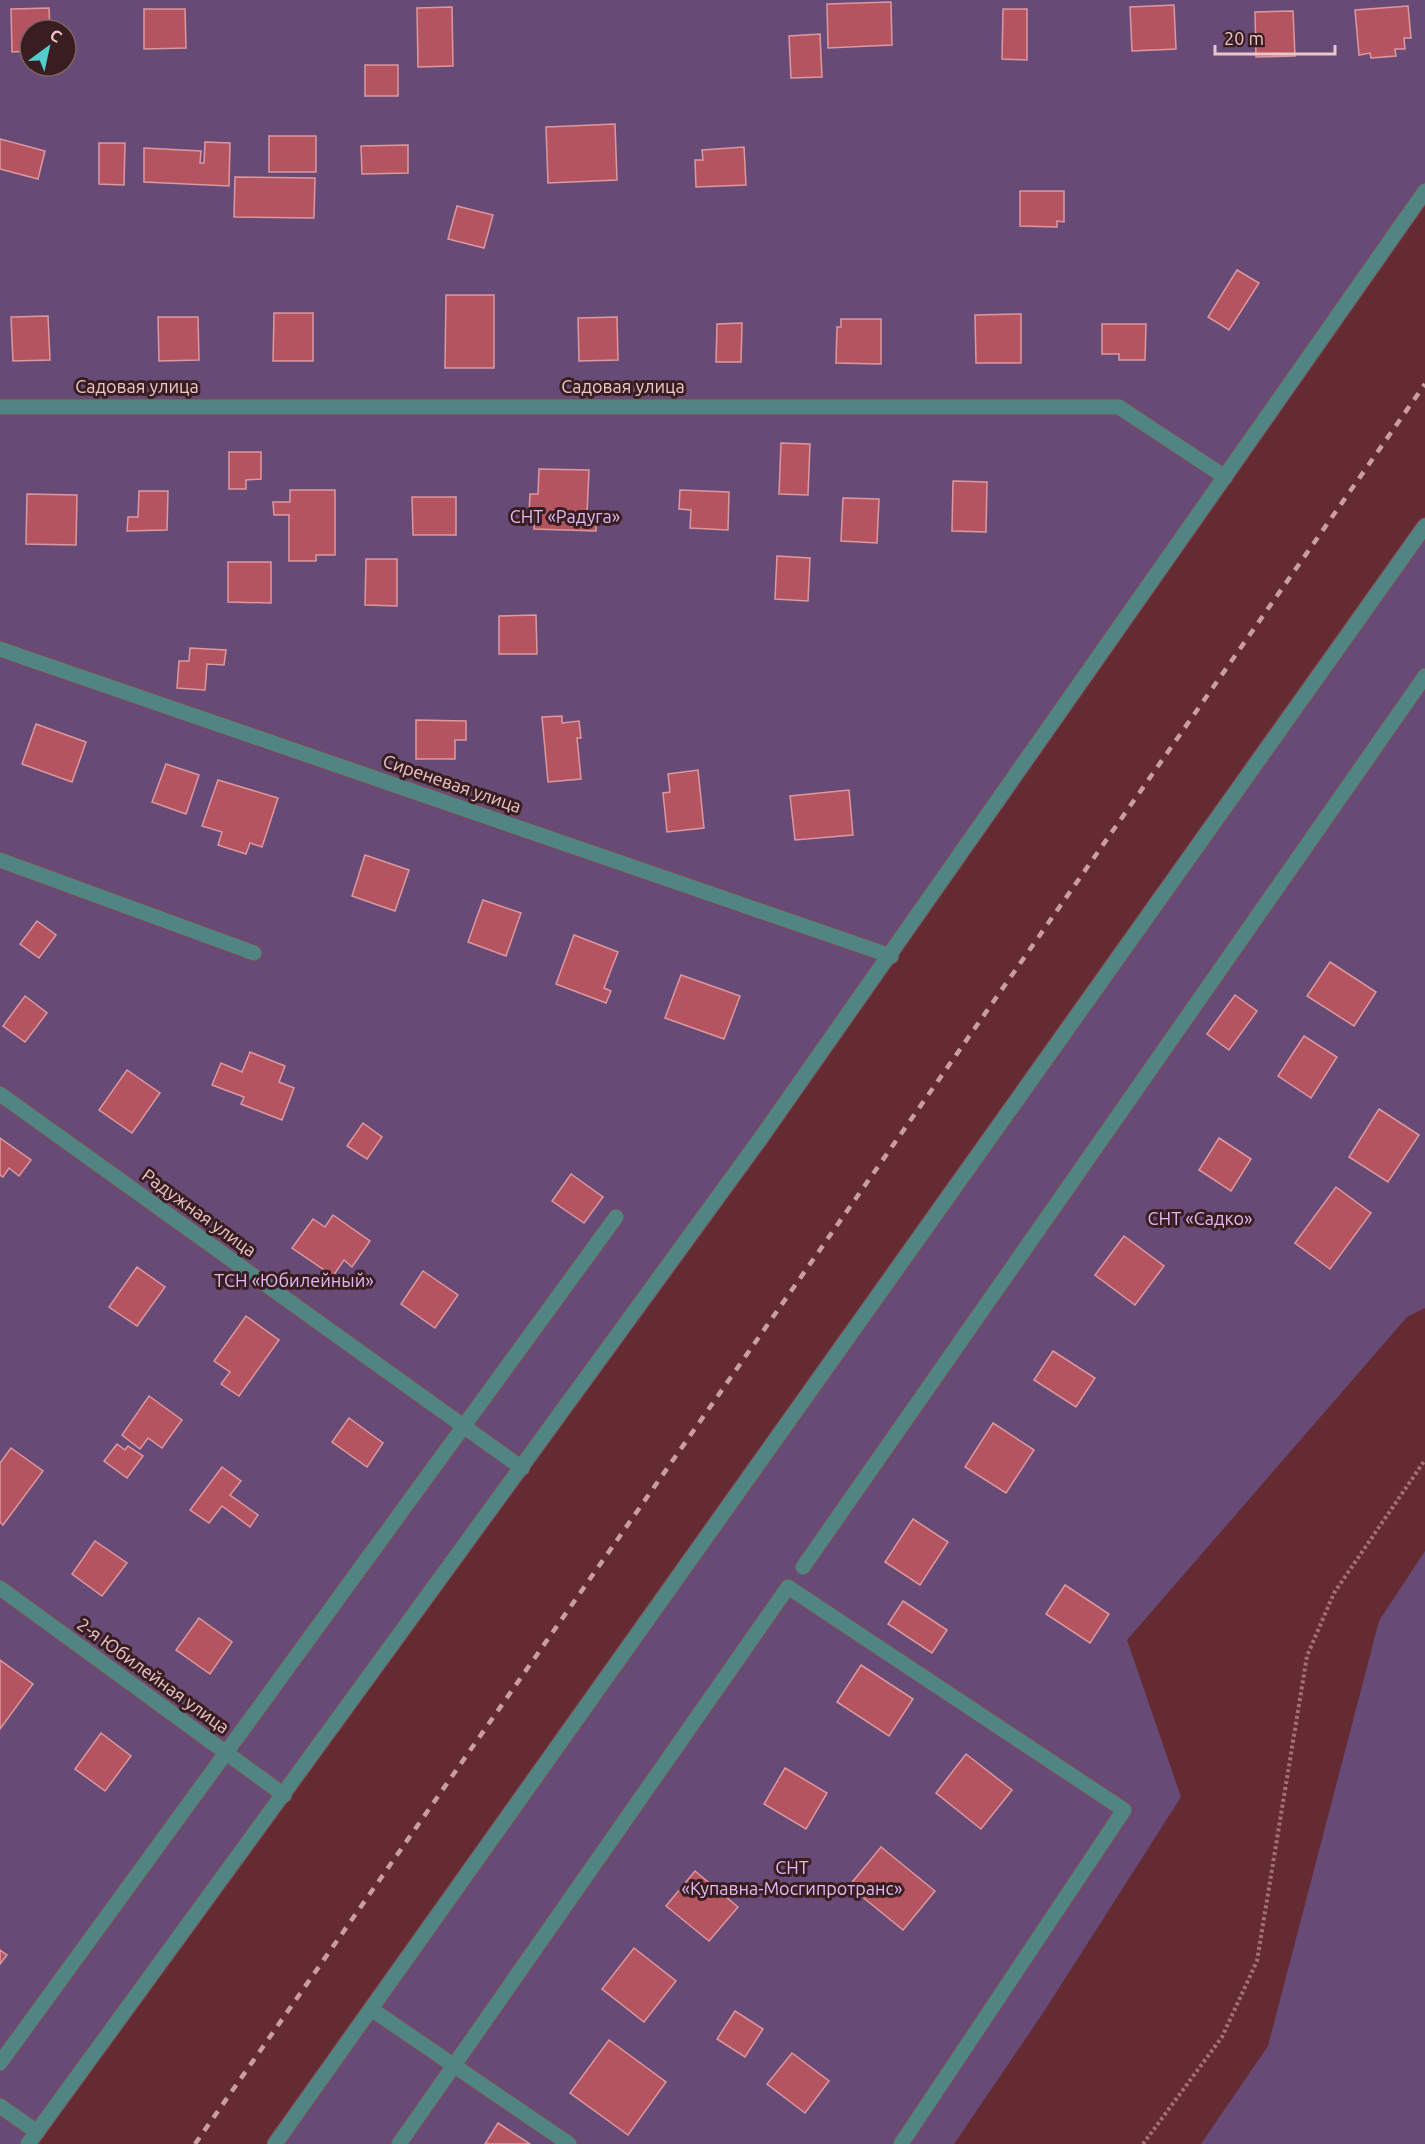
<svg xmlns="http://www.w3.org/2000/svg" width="1425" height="2144" font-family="Ubuntu,sans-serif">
<rect width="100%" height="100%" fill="#652b33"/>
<g fill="#684a77" fill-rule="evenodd">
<path d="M0,0h1425v191l-534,765 -863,1188h-28zM30,30h36v36h-36z"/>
<path d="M1425,519v789l-18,9 -280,323 54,157 -138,216 -89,131h-679z"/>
<path d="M1425,1551v593h-224l67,-98 111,-425z"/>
</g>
<g fill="#b55461" stroke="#dd989e" stroke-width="1.5">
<path d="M891,2l1,43 -64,3 -1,-44z"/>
<path d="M1174,5l2,44 -44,2 -2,-44z"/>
<path d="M1408,6l3,32h-7l1,11h-10l1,7 -25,2 -1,-5 -11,2 -4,-45z"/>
<path d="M452,7l1,59 -35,1 -1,-59z"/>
<path d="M49,8l1,22h-20v21l-18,1 -1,-43z"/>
<path d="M144,9h41l1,39 -42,1z"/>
<path d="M1003,9h24v51l-25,-1z"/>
<path d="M1293,11l2,45 -39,1 -1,-45z"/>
<path d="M820,34l2,43 -31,1 -2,-42z"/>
<rect x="365" y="65" width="33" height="31"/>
<path d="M615,124l2,56 -69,3 -2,-56z"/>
<rect x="269" y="136" width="47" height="36"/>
<path d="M0,139l45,12 -7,28 -38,-10z"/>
<path d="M205,142l25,1 -1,43 -85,-4v-34l57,3 -1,12h4z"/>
<path d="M99,143h26l-1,42 -25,-1z"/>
<path d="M408,145v28l-46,1 -1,-28z"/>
<path d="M744,147l2,38 -50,2 -1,-27h8l-1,-10z"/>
<path d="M235,177l80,1 -1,40 -80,-1z"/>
<path d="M1020,191h44v31l-7,-1v6l-37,-1z"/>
<path d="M457,206l36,9 -9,33 -36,-9z"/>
<path d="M1237,270l22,13 -30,47 -21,-13z"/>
<path d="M446,295h48v73h-49z"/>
<path d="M274,313h39v48h-40z"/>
<path d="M1021,314v49h-45l-1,-48z"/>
<path d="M48,316l2,44 -37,1 -2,-44z"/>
<path d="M158,317h40l1,43 -40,1z"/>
<path d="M617,317l1,43 -39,1 -1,-43z"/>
<path d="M841,319h40v45l-45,-1 1,-36h4z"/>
<path d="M742,323l-1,39h-25l1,-38z"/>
<path d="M1102,324h44l-1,36h-26v-6h-17z"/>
<path d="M781,443l29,1 -2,51 -29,-1z"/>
<path d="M229,452h32v27l-15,1v9h-17z"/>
<path d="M539,469l50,1 -2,44h9v17l-62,-2v-16h-5l1,-19h8z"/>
<path d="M953,481l34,1 -1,50 -34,-1z"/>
<path d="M290,490h45v65h-19v6h-27v-46h-15l-1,-13h17z"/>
<path d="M680,490l49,2 -1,38 -38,-2 1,-18 -12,-1z"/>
<path d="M139,491h29l-1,39 -40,1 1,-14h10z"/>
<path d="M27,494l50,1 -1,50 -50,-1z"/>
<path d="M412,497h44v38h-43z"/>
<path d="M843,498l36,1 -2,44 -36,-2z"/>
<path d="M777,556l33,2 -2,43 -33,-2z"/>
<path d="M366,559h31v47l-32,-1z"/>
<path d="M228,562h43v41l-43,-1z"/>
<path d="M536,615l1,39h-38v-38z"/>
<path d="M190,648l36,2 -2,15 -17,-1 -2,26 -28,-2 2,-27h10z"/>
<path d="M562,716v7l17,-2 2,17h-4l4,41 -33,3 -6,-65z"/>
<path d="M416,720l50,1v19h-11v19h-39z"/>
<path d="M36,724l50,18 -14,40 -50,-18z"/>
<path d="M166,764l33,11 -13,39 -34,-12z"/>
<path d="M698,770l6,58 -37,4 -4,-39 7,-1 -2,-18z"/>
<path d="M218,780l60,18 -16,49 -12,-4 -4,11 -28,-9 4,-13 -20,-6z"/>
<path d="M849,790l4,45 -58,5 -5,-44z"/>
<path d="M365,855l44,15 -14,41 -43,-15z"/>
<path d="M483,900l38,13 -15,43 -38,-14z"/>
<path d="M37,921l19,14 -17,23 -19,-14z"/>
<path d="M574,935l44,17 -14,36 7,3 -5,12 -50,-19z"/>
<path d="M1330,962l46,30 -22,34 -47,-30z"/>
<path d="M681,975l59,21 -16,43 -59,-21z"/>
<path d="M1235,995l22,16 -28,39 -22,-16z"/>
<path d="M25,996l22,17 -22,29 -22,-16z"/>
<path d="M1304,1036l33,21 -26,41 -33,-22z"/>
<path d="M250,1052l35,14 -6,16 15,6 -12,32 -41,-16 3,-7 -32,-12 9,-22 21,9z"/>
<path d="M127,1070l33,23 -28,40 -33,-23z"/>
<path d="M1379,1109l40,26 -31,47 -39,-25z"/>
<path d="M363,1123l19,14 -15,22 -20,-13z"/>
<path d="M0,1138l31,22 -12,16 -10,-8 -6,9 -3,-2z"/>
<path d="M1219,1138l32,21 -20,32 -32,-21z"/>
<path d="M571,1174l32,23 -19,26 -32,-22z"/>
<path d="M1336,1187l35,26 -41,56 -35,-26z"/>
<path d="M333,1215l37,26 -18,26 -8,-7 -11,16 -41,-28 21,-29 12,8z"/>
<path d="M1124,1236l40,30 -29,39 -40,-30z"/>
<path d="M137,1267l28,20 -28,39 -28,-19z"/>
<path d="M423,1271l35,24 -23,33 -34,-24z"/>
<path d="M246,1316l33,24 -40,56 -18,-12 9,-12 -16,-11z"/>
<path d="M1053,1351l42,27 -19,29 -42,-27z"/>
<path d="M149,1396l33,24 -20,28 -14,-10 -8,11 -18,-14z"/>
<path d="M349,1418l34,25 -16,24 -35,-25z"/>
<path d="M993,1423l41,27 -28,43 -41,-26z"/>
<path d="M117,1444l8,6 3,-4 15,10 -16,22 -23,-17z"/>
<path d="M11,1448l32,23 -40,54 -3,-3v-59z"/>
<path d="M222,1467l19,14 -11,14 28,20 -8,12 -28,-21 -13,17 -19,-13z"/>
<path d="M913,1519l35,23 -28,43 -35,-23z"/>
<path d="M95,1541l32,22 -25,33 -30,-22z"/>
<path d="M1065,1585l44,29 -19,29 -44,-29z"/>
<path d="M903,1601l44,29 -15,23 -44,-29z"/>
<path d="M199,1618l33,24 -22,32 -34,-24z"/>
<path d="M0,1660l33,24 -33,45z"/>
<path d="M861,1665l52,34 -24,37 -52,-34z"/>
<path d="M101,1733l30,23 -26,35 -30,-22z"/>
<path d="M966,1754l46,36 -31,39 -45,-36z"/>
<path d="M785,1768l42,25 -21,36 -42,-25z"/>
<path d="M881,1847l54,44 -32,39 -54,-44z"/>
<path d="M695,1871l43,36 -29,34 -43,-35z"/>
<path d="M634,1948l42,33 -32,41 -42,-33z"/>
<path d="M0,1950l7,5 -7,9z"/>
<path d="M735,2011l28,18 -18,28 -28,-18z"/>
<path d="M609,2040l57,42 -38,53 -58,-42z"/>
<path d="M792,2053l37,28 -24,32 -38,-29z"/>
<path d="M498,2123l32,21h-45z"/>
</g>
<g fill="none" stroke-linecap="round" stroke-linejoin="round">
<g stroke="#804a51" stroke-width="17">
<g id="minor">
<path d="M0,407h1119l106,70"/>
<path d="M0,649l891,307"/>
<path d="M0,860l254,93"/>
<path d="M0,1094l522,374"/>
<path d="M803,1567l622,-891"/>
<path d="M0,1588l284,207"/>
<path d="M371,2009l198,135"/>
<path d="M0,2063l616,-846"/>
<path d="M0,2106l37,26"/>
<path d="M28,2144l732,-1005 665,-948"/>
<path d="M275,2144l1150,-1618"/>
<path d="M399,2144l389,-557 336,223 -223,334"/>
</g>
</g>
<path stroke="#a37277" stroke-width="4" stroke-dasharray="3 3" stroke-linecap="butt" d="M1143,2144l79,-107 35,-76 50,-305 27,-63 91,-133"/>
<use href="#minor" stroke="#508584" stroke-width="15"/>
<path stroke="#c99ea2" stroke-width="4.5" stroke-dasharray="8 8" stroke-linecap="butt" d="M195,2144l1230,-1760"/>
</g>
<g text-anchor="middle" stroke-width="6" stroke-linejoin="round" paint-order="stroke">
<g font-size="18" fill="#ecc7c9" stroke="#391e21">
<text x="137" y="393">Садовая улица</text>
<text x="623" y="393">Садовая улица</text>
<text transform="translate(452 784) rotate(19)" y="6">Сиреневая улица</text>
<text transform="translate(199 1213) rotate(36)" y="6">Радужная улица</text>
<text transform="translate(153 1676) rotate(36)" y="6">2-я Юбилейная улица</text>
</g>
<g font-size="18" fill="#e1b9f6" stroke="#391e21">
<text x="565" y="523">СНТ «Радуга»</text>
<text x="1200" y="1225">СНТ «Садко»</text>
<text x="294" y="1287">ТСН «Юбилейный»</text>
<text x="792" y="1874">СНТ<tspan x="792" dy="21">«Купавна-Мосгипротранс»</tspan></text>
</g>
</g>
<g transform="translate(48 48) rotate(33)"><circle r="28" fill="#391e21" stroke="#816264" stroke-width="1.5"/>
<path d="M0-4.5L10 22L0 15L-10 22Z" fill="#53cdcb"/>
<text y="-9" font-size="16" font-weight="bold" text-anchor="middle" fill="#ecc7c9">С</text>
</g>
<path d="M1215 45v9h120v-9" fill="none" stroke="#ecc7c9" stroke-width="3"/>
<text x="1224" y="45" font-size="18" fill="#ecc7c9" stroke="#391e21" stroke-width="4.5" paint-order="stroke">20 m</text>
</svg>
